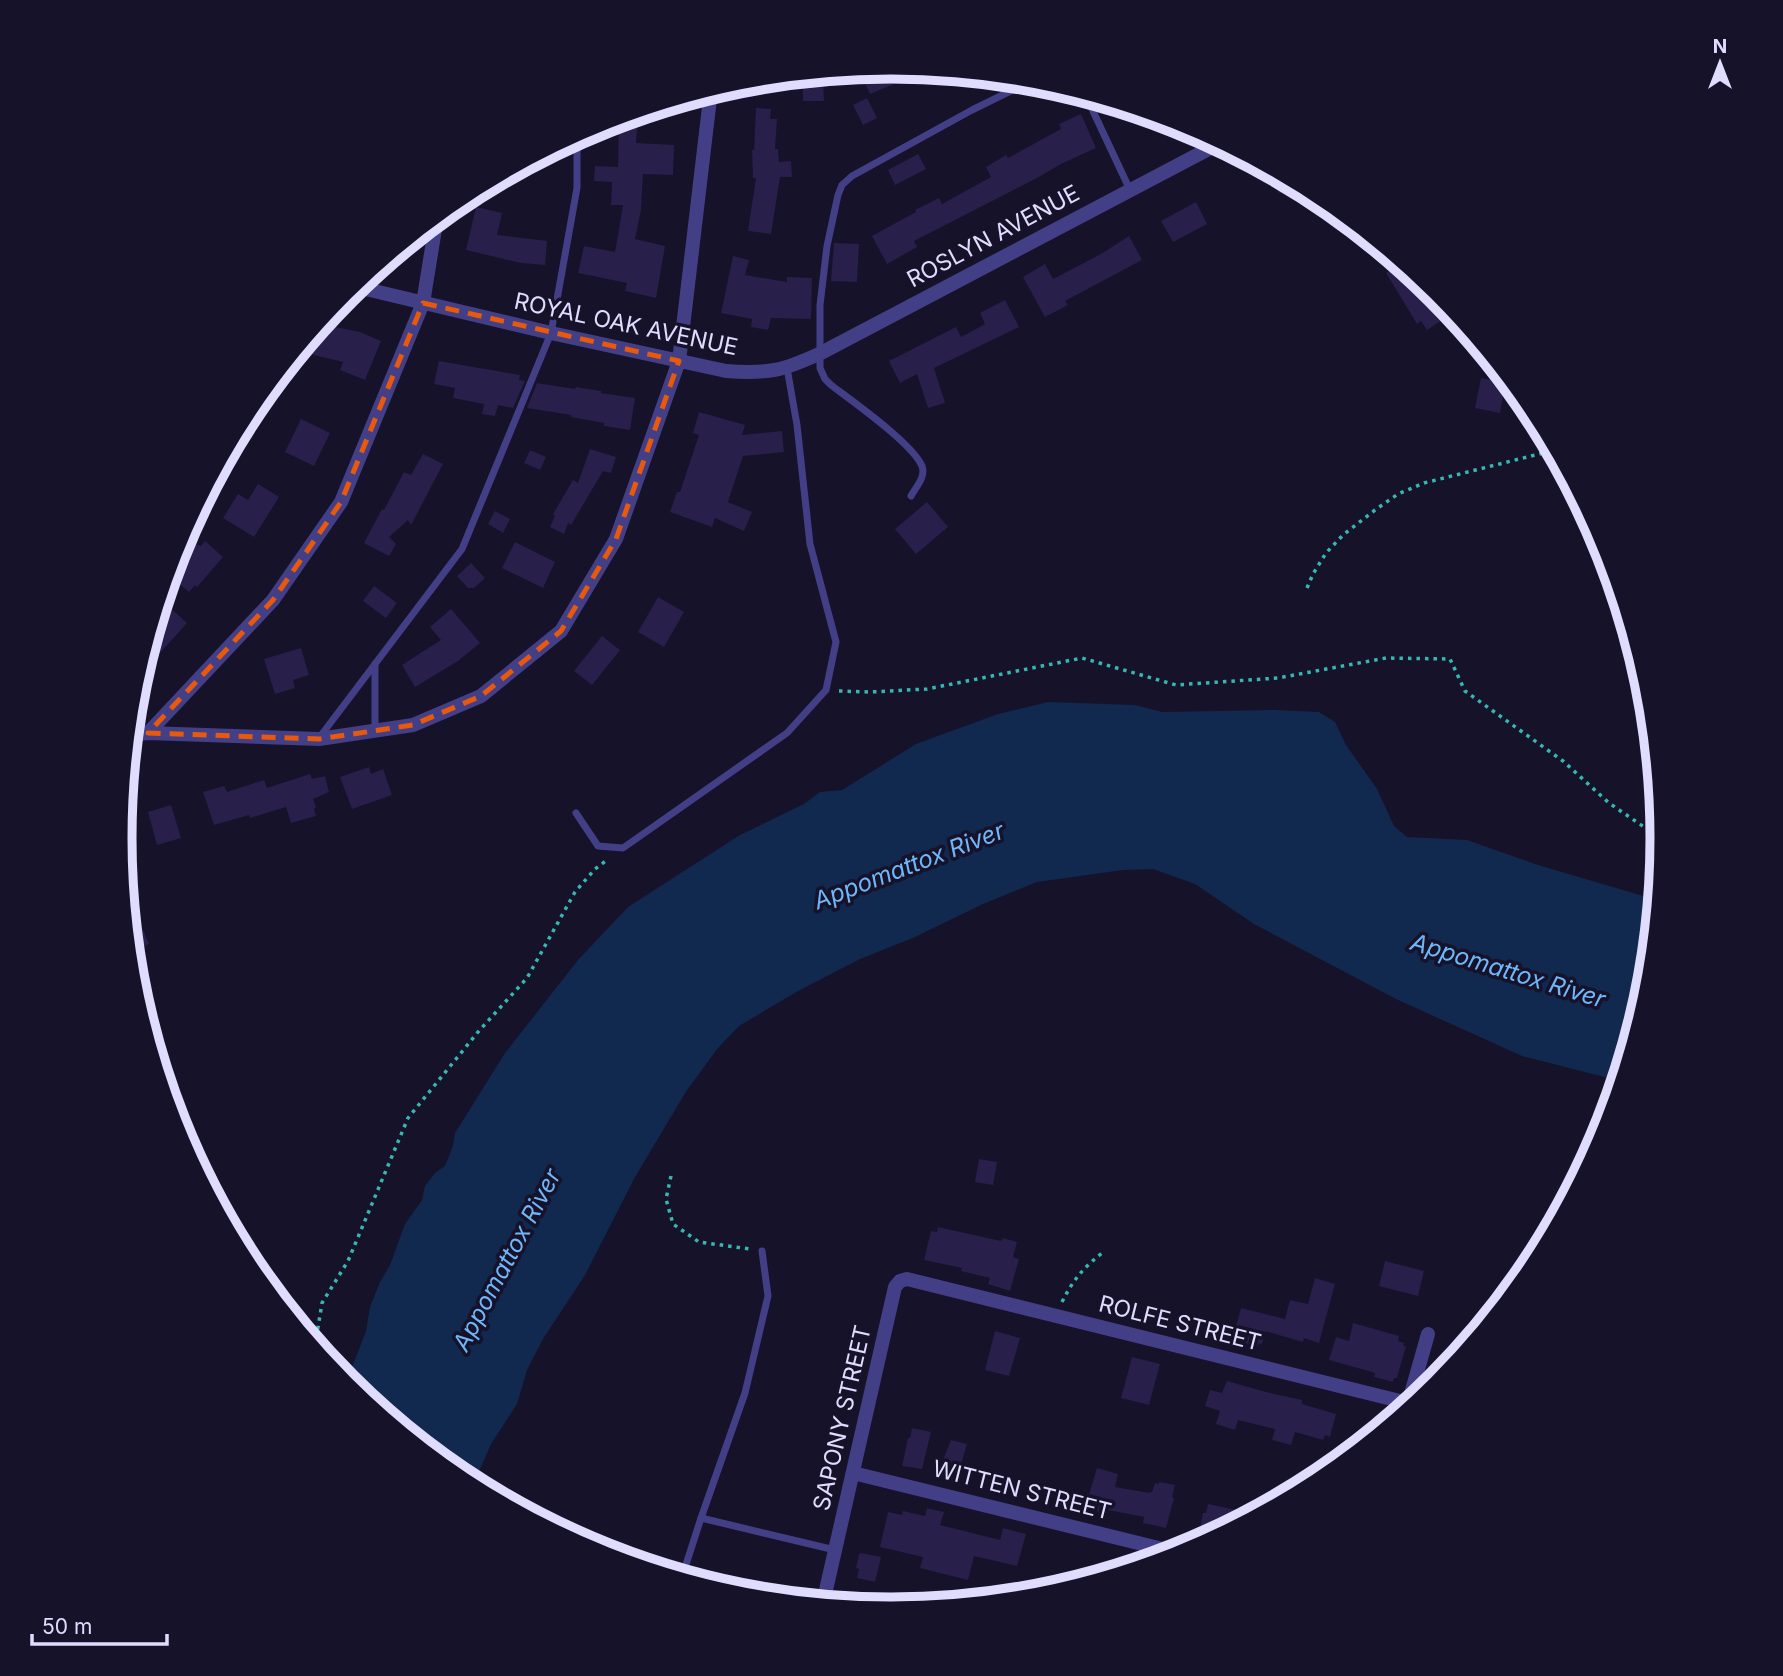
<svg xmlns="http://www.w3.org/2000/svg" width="1783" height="1676" font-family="Inter,sans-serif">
<rect width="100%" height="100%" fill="#16122a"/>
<path fill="#11284f" d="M1048,702l87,3 27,7 112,-2 45,2 16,10 11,23 31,44 17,37 13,11 60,3 71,25 119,35 -9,89 -28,92 -98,-25 -126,-57 -142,-75 -59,-40 -42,-15 -30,1 -86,12 -54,22 -68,33 -55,22 -62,32 -59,35 -21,22 -31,42 -52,87 -50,98 -42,64 -16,31 -10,34 -26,40 -18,41 -10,-6 -117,-96 20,-52 4,-24 10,-25 10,-17 15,-41 17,-24 3,-14 10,-13 10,-7 8,-20 2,-13 50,-80 73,-93 50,-53 112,-72 64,-31 16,-12 22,-2 74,-46 82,-30z"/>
<g fill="#281f4a">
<path d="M888,67h5l6,15 -29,12 -11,-24z"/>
<path d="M823,79l1,22h-21v-21z"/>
<path d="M867,98l10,20 -14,7 -10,-20z"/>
<path d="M756,108l15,1 -1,10h7l-2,30h3l1,13 12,-1 1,16h-12l-9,57 -23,-3 8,-53h-3l-1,-28h2z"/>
<path d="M638,112l-2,31 38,2 -1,30 -30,-1 -2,36 -6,29 30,7 -9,52 -31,-7 2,-8 -49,-10 6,-27 31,6 8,-47h-12l1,-23 -18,-1 1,-15 23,1 1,-49z"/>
<path d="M1081,114l15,34 -35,16 -24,14 -123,63 3,6 -30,17 -15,-28 44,-24 -1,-2 24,-12 3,6 49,-27 -5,-10 20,-12 2,3 53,-29 -2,-5z"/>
<path d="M918,154l8,15 -31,16 -7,-15z"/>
<path d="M1262,165l21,12 28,15 -32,1z"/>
<path d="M1196,202l11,22 -34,18 -12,-21z"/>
<path d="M476,207l26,6 -5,22 50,6 -2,24 -24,-2 -55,-13z"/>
<path d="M1129,236l13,24 -77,41 3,4 -23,12 -22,-40 22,-13 8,15 48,-25z"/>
<path d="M834,243l25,1 -2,38 -26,-1z"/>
<path d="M733,256l16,4 -4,15 42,7v-5l25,1 -1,41 -40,-1 -3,12 -17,-3 1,-8 -31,-6z"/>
<path d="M1402,264l14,11 29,43 -18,12 -6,-9 -4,3 -31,-51z"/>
<path d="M1005,300l14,27 -85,41 11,35 -17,5 -11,-34 -17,9 -11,-22 67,-34 5,10 24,-13 -5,-11z"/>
<path d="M331,326l29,6 21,9 -16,39 -25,-10 3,-8 -45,-11 17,-21 15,3z"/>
<path d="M439,361l81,14 -1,5 6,1 -12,27 -15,-3 -3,11 -13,-2 2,-10 -31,-6 2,-10 -21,-4z"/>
<path d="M1481,378l24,4 -5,31 -25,-5z"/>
<path d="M537,383l38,6 1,-2 25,4v2l34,5 -5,32 -26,-4v-3l-33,-6v-2l-44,-7z"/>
<path d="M699,412l46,13 -3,10 40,-4 2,21 -41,4 -15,46 24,10 -8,19 -29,-13 -3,9 -42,-15 7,-20h3l19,-57 -6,-2z"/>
<path d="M301,419l29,14 -16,33 -29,-14z"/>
<path d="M590,449l26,8 -5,16 -8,-2 -32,54 -3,-2 -4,11 -14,-7 5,-11 -2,-2 20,-34 5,3z"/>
<path d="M530,450l16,7 -6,13 -16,-7z"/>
<path d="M423,454l20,10 -32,61 -3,-5 -19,17 7,7 -7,12 -25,-13 18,-34 2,1 20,-38 7,3z"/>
<path d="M258,484l21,13 -25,40 -31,-19 15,-24 10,6z"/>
<path d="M927,502l21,25 -32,27 -21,-25z"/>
<path d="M495,511l15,8 -7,14 -15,-9z"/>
<path d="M205,541l18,16 -26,30 -2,-2 -6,7 -20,-17 26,-31 6,2z"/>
<path d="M515,542l40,20 -12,26 -41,-20z"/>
<path d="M471,563l14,15 -11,10h-6l-11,-12z"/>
<path d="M374,586l23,17 -11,15 -23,-17z"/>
<path d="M658,597l26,15 -20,35 -26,-15z"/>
<path d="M168,606l19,17 -27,30 -12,-10 7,-23z"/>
<path d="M451,609l29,34 -22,18 -43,26 -13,-22 39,-25 -11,-13z"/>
<path d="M602,636l18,14 -28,35 -18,-14z"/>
<path d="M301,648l8,27 -16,5 2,8 -20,6 -11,-35z"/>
<path d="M369,767l2,7 12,-5 9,26 -40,14 -12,-32z"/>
<path d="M310,774l2,5 13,-3 4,16 -16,7 3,8 -2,2 2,7 -25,7 -5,-16 -36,11 -1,-3 -35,10 -11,-33 21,-6 3,6 37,-12 3,8z"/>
<path d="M171,805l10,33 -24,7 -9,-33z"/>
<path d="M141,925l8,19 -18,8 -2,-22z"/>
<path d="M979,1159l18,3 -4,23 -18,-3z"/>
<path d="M938,1227l63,14 2,-3 14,4 -4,15 6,2 -9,32 -22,-7 2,-6 -29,-7 1,-3 -38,-8 7,-29 6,1z"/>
<path d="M1385,1261l39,10 -6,25 -39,-10z"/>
<path d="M1315,1278l20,6 -16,59 -15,-5 -1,4 -38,-11 -3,13 -3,-1 -1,3 -22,-5v-4h-3l8,-29 44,11 5,-19 18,4z"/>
<path d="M1353,1323l46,13 -1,5 6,2 -1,3h3l-9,32h-3l-1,4 -19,-5 1,-4 -3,-1 -43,-12 7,-23 13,4z"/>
<path d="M995,1331l25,7 -11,38 -24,-6z"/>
<path d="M1132,1357l28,7 -11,41 -28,-7z"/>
<path d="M1227,1381l39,11 36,8v4l34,10 -6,23 -5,-2 -2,5 -28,-8 -4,13 -19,-5 3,-11 -37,-9 -3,10 -19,-6 4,-13 -15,-5 5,-16 12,3z"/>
<path d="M912,1428l19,4 -9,37 -20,-3 6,-28h2z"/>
<path d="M951,1440l16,4 -9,31 -19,-5z"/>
<path d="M1097,1468l21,6 -3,13 35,6v-1h2l3,-9 4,1v-2l16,3 -3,12 2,1 -8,30 -23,-5 1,-6 -36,-7 -1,4 -22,-6z"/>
<path d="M1208,1504l33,7 -3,12 -26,14 -13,-3 4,-21h3z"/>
<path d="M927,1508l17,4 -4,13 60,15 3,-12 23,6 -9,32 -43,-10 -6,24 -48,-12 3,-11 -43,-10 8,-35 14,3 1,-4 22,5z"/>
<path d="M861,1553l20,4 -6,25 -18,-4 2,-9 -3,-1 3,-14z"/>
</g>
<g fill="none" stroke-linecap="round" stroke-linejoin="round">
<g stroke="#35b8b2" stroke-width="3.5" stroke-dasharray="3.5 5" stroke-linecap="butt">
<path d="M1307,588l6,-14 13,-21 17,-18 32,-25 23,-16 26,-11 131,-33"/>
<path d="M839,691l31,1 57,-3 155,-31 94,27 102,-7 108,-20 64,1 15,32 98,70 46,42 54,37"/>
<path d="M671,1176l-5,23 7,25 26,18 51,7"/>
<path d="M1062,1302c11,-22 21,-34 40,-49"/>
<path d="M315,1346l7,-43 26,-42 60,-143 70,-86 49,-54 48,-86 20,-23 12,-9"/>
</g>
<g stroke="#433f87" stroke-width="7">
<path d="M1085,94l45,96"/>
<path d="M911,496c5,-9 15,-19 11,-30 -10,-23 -70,-65 -91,-81l-6,-6 -5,-11v-63l7,-59 11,-51 4,-10 10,-9 120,-66 61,-30"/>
<path d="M375,664v67"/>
<path d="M319,738l143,-189 89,-216 26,-145v-53"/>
<path d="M576,813l22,33 25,2 164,-115 39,-43 10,-48 -26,-98 -13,-119 -10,-57"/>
<path d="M701,1518l134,32"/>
<path d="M682,1577l19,-59 44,-125 23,-97 -6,-45"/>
</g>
<g stroke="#433f87" stroke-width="14">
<path d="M353,286l198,47 175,38c43,3 56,0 95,-18l399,-210"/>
<path d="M148,733l125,-133 68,-98 82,-199 14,-86"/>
<path d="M130,735l18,-2 171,6 94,-14 68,-29 80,-65 55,-92 63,-178 32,-271"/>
<path d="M1407,1408l21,-74"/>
<path d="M853,1473l326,80"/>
<path d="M823,1603l72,-316 5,-6 7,-2 505,125"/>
</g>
</g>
<path fill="none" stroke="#e8590c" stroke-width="5" stroke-dasharray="14 9" stroke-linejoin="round" d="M423,303l256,58 -63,178 -55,92 -80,65 -68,29 -94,14 -171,-6 125,-133 68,-98z"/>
<g text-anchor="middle" stroke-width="7" stroke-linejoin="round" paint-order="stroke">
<g font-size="23" fill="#e0dcfe" stroke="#16122a">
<text transform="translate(993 236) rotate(-28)" y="8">ROSLYN AVENUE</text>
<text transform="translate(626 324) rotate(12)" y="8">ROYAL OAK AVENUE</text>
<text transform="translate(1180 1323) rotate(14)" y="8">ROLFE STREET</text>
<text transform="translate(842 1418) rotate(-77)" y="8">SAPONY STREET</text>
<text transform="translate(1022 1490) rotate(14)" y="8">WITTEN STREET</text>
</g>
<g font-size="24" font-style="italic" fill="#6eb7fa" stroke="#16122a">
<text transform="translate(909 866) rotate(-21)" y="8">Appomattox River</text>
<text transform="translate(1508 971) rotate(17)" y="8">Appomattox River</text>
<text transform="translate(507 1260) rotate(-62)" y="8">Appomattox River</text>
</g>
</g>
<path d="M0 0H1783V1676H0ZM132 838a759 759 0 1 1 1518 0a759 759 0 1 1-1518 0Z" fill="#16122a" fill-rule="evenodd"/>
<path fill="none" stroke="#e0dcfe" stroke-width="9" d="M132 838a759 759 0 1 1 1518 0a759 759 0 1 1-1518 0Z"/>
<g transform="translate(1720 63)" stroke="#16122a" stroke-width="5" paint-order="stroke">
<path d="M0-5L12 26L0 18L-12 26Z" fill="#e0dcfe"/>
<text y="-10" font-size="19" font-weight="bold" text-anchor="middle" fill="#e0dcfe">N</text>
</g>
<path d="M32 1634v10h135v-10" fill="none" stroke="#e0dcfe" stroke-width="3.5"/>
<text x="42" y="1634" font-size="21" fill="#e0dcfe" stroke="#16122a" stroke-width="5" paint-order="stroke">50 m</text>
</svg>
